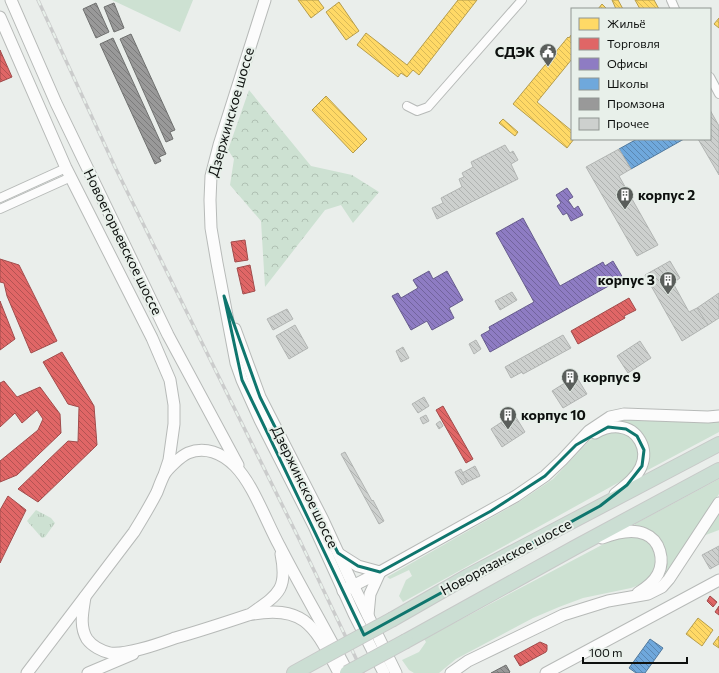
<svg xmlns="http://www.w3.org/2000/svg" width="719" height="673" font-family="Commissioner,sans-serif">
<defs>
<pattern id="forest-crowns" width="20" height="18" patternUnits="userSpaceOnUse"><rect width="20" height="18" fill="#cde1d2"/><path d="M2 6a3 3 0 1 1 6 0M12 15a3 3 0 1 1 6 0" fill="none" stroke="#afc0b3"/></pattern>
<pattern id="park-tufts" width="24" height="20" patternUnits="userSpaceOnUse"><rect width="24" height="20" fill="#cde1d2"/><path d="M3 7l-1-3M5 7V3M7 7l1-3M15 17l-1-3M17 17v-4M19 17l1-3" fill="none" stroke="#afc0b3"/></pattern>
<pattern id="homes-back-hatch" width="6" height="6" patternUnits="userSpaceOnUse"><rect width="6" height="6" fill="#ffd966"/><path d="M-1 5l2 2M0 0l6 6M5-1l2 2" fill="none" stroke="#d9b957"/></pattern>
<pattern id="shops-back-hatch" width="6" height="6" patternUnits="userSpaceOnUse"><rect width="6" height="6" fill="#e06666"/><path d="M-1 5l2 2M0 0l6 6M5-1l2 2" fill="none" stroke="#b45352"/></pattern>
<pattern id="offices-back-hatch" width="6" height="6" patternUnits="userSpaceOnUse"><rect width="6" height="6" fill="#8e7cc3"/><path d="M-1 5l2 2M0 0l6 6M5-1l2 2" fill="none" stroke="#72649d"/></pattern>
<pattern id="schools-back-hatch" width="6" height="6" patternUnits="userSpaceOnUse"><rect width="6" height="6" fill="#6fa8dc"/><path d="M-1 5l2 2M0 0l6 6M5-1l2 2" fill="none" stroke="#5a87b1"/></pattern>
<pattern id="industry-back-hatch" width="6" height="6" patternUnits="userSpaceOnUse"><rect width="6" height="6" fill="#999"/><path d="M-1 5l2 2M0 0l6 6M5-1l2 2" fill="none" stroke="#7b7b7b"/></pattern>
<pattern id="building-back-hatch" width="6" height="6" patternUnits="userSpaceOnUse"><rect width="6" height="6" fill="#cdd0ce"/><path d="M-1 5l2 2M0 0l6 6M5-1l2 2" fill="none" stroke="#afb2b0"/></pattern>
</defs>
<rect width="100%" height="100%" fill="#eaeeeb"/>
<g fill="#cde1d2">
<path d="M112,0h81l-13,32z"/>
<path d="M622,418l97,2v12l-73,39 -1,-1c-3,-28 3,-48 -34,-48z"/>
<path d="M611,430l17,4 11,12c0,18 -2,23 -16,34l-220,122 -4,-6 7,-16 6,-4 -3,-6 -19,9 -3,-2 132,-75 34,-23 36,-38 9,-6z"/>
<path d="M719,479v15l-36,57 -18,25 -1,-1c5,-16 2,-36 -14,-45 -5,-2 -10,-3 -15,-5v-1z"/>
<path d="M719,509v21l-16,6z"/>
<path d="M625,535l21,3 10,12 1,17 -10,15 -16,6 -48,10 -24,9 -26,11 -77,41 -17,14h-25l-5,-3 -7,-10 17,-8 7,-10 -2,-3 193,-102z"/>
</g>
<path fill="url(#forest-crowns)" d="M249,90l62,76 41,9 27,17 -26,31 -12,-18 -16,5 -60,77 -4,-66 -31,-36 4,-26 -6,-9z"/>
<path fill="url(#park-tufts)" d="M36,510l15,8 4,5 -10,14 -3,1 -15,-17z"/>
<g fill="url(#homes-back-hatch)" stroke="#b69d4c">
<path d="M298,0h20l6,8 -13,10z"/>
<path d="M458,0h19l-58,75 -6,-5 -6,7 -6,-4 -3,4 -41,-32 9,-12 41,32z"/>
<path d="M612,0h6l5,9h-7z"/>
<path d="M635,0h19l5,9h-19z"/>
<path d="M339,2l20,29 -13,9 -20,-28z"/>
<path d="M602,4l4,4 -1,1h-7z"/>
<path d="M719,18v10l-5,-4z"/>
<path d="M571,35l1,24 -35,43 35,29v8h2l-7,9 -54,-44 55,-67 1,1z"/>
<path d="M326,96l41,43 -14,14 -41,-43z"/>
<path d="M503,119l15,13 -3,4 -16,-13z"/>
<path d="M698,618l15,12 -11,16 -16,-12z"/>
<path d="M719,636v12l-6,-4z"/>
</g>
<g fill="url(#shops-back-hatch)" stroke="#a14c4c">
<path d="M0,50l12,27 -12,5z"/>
<path d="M245,240l3,20 -13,2 -4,-20z"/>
<path d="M0,259l19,6 38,76 -26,12 -24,-57 -3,-13 -4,-1z"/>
<path d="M250,265l5,26 -12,3 -6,-26z"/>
<path d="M629,298l7,12 -12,6 1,2 -47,26 -7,-13z"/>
<path d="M0,301l15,38 -15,11z"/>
<path d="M62,352l32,54 3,39 -59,57 -20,-13 50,-48 10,1 1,-35 -11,-3 -25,-42z"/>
<path d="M4,381l13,16 23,-10 20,27 1,19 -44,42 -17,7v-21l38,-31 5,-11 -6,-9 -15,13 -7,-10 -15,14v-44z"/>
<path d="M443,406l30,53 -7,4 -30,-53z"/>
<path d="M8,496l18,14 -26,53v-53z"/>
<path d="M710,596l7,6 -4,5 -6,-6z"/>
<path d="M719,606v9l-4,-3z"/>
<path d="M540,642l7,3v5l-1,2 -26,14 -6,-10z"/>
</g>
<g fill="url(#offices-back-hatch)" stroke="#675c8d">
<path d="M567,188l6,9 -5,3 6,9 4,-3 5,9 -12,6 -4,-8 -4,2 -6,-9 4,-3 -5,-8z"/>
<path d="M523,218l37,68 43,-24 2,4 8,-5 10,17 -133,74 -9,-17 9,-5 -1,-3 45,-25 -38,-69z"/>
<path d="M429,271l4,8 14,-8 16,29 -14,8 5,10 -22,12 -5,-9 -16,9 -19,-34 6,-3 3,5 17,-10 -5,-8z"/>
</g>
<g fill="url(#schools-back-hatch)" stroke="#527a9e">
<path d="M637,139h47l-53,30 -12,-20z"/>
<path d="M650,639l13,9 -18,25h-9l-7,-5z"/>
</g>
<g fill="url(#industry-back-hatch)" stroke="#6f706f">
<path d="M96,3l13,29 -13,6 -13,-29z"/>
<path d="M114,3l10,25 -10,4 -10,-25z"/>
<path d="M131,34l44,96 -5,2 3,7 -7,3 -46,-103z"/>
<path d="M113,38l53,116 -7,3 2,4 -6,3 -55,-120z"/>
<path d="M506,665l4,7 -1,1h-18z"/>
</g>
<g fill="url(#building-back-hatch)" stroke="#b2b5b3">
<path d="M710,110l9,16v49l-21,-36h12z"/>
<path d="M505,145l5,8 3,-2 5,9 -7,4 7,15 -81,40 -5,-11 11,-5 -2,-5 21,-11 -3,-8 5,-2 -2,-4 11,-6 -2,-5z"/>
<path d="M619,149l12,20 -12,7 39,69 -21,11 -51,-89z"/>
<path d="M670,261l10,17 -7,5 16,29 8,-4 11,17 -26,16 -37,-66z"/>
<path d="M512,292l5,8 -17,10 -5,-9z"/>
<path d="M719,293v25l-11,7 -11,-17z"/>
<path d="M287,309l6,10 -20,11 -6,-11z"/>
<path d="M295,325l13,23 -19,11 -13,-23z"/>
<path d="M563,335l8,13 -48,26 -1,-2 -11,6 -6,-11z"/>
<path d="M476,340l5,9 -7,5 -5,-10z"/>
<path d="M640,341l11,17 -23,15 -11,-17z"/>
<path d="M403,347l6,11 -8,4 -5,-11z"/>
<path d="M576,376l11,18 -24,14 -11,-17z"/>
<path d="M424,397l5,9 -11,7 -6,-9z"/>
<path d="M514,414l11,18 -23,15 -11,-18z"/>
<path d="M426,415l3,6 -6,3 -3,-6z"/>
<path d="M440,421l3,5 -4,3 -3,-5z"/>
<path d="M345,452l27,49 1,-1 11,21 -5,3 -38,-70z"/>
<path d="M475,466l5,10 -13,6 -5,-9z"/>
<path d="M461,469l6,13 -5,3 -7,-13z"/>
<path d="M719,546v18l-9,5 -8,-14z"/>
</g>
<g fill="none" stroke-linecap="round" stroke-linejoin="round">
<g stroke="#b7bab8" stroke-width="10">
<g id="street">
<path d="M671,0l4,9"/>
<path d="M710,77l9,17"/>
<path d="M407,106l10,5 11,-4 94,-107"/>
<path d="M0,198l66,-30"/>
<path d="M0,209l71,-32"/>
</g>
</g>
<g stroke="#b7bab8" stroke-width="13">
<g id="secondary">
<path d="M11,0l45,103 112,232 70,130"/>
<path d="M265,0l-46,145 -8,31 -1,24 1,28 6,35 19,100 6,17 18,40 54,106 40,88 30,59"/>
<path d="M0,17l66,151 86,170 18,42 4,25v19l-5,36 -4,12"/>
<path d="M235,329l25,68 63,123 30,65 43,88"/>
<path d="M595,433c7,-4 15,-7 24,-6 19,2 30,22 22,40 -5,11 -16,19 -26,27"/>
<path d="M602,538c13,-5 29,-10 43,-4 15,6 20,26 13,40 -4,8 -12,14 -20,19"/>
<path d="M339,554l19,12 22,6"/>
<path d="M343,591l37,-19 136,-76 29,-20 17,-16 27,-29 21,-14 14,-3 84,3 11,-1"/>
<path d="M85,597c-2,14 -6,29 2,42 5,7 15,12 23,14 18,2 48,-9 65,-15 25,-7 49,-15 73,-23 58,-12 67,13 91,58"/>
<path d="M252,613c27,-19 36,-24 29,-59"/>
<path d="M368,615l2,-21 10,-22"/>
<path d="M27,673l107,-141c8,-13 16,-26 23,-40 2,-5 4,-11 7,-17 3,-6 17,-19 24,-22 17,-7 34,0 47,13 18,18 31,55 44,79 22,43 47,85 69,128"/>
<path d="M88,673l45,-19"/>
<path d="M451,673l17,-12 95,-46 45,-14 40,-7 14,-7 7,-8 50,-76"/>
<path d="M546,673l173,-93"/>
</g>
</g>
<g stroke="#c7c9c8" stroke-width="16">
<g id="highway">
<path d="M393,619l75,-43 251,-132"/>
<path d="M406,641l168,-93 145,-78"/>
<path d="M294,673l29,-16"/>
</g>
</g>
<use href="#street" stroke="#fcfcfc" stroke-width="8"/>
<use href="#secondary" stroke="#fcfcfc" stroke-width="11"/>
<use href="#highway" stroke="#cbded3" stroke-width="14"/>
<g stroke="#cbcccc" stroke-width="3.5">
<path id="rail" d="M38,0l77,167 185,374 63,132"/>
</g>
<use href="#rail" stroke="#e8f0ea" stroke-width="2" stroke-dasharray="6" stroke-linecap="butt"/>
<g stroke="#c7c9c8" stroke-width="16" stroke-linecap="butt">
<g id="highway-bridge">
<path d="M323,657l70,-38"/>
<path d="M347,673l59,-32"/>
</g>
</g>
<use href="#highway-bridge" stroke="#cbded3" stroke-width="14"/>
</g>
<path fill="none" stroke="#0f766e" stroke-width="3" stroke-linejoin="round" d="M224,296l36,101 78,156 20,13 22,6 111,-61 54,-35 31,-31 32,-18 18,2 11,7 7,14 -2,16 -15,19 -27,21 -236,129 -122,-255z"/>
<defs>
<g id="civic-pin" transform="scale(0.9)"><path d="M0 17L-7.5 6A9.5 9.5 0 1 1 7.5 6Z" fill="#5a5e5b" stroke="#e8f0ea"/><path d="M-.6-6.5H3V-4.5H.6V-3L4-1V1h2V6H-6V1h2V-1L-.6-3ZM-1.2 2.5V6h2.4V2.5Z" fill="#fff"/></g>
<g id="building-pin" transform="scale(0.9)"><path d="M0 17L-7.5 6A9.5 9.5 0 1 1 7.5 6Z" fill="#5a5e5b" stroke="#e8f0ea"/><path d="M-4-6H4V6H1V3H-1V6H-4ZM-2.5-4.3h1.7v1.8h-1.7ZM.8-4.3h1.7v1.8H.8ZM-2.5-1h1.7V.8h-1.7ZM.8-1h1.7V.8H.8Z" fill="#fff"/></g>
</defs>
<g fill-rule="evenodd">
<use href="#civic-pin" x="548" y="52"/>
<use href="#building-pin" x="625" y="195"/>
<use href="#building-pin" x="668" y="280"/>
<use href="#building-pin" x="570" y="377"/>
<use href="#building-pin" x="508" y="415"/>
</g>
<g text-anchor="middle" stroke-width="4" stroke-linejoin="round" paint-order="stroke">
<g font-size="14" font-weight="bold" fill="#0d100e" stroke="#e8f0ea" text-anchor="start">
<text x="535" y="57" text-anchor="end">СДЭК</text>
<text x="638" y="200">корпус 2</text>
<text x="655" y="285" text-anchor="end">корпус 3</text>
<text x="583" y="382">корпус 9</text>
<text x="521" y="420">корпус 10</text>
</g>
<g font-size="14" fill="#0d100e" stroke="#e8f0ea">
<text transform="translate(231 112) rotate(-74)" y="5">Дзержинское шоссе</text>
<text transform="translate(123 242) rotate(64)" y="5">Новоегорьевское шоссе</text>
<text transform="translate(305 487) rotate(64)" y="5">Дзержинское шоссе</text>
<text transform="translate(506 557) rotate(-28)" y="5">Новорязанское шоссе</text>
</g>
</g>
<rect x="571" y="8" width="140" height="132" fill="#e8f0ea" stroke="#909692"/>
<rect x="579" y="18" width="20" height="12" fill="#ffd966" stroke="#909692"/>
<text x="607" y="28" font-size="12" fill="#0d100e">Жильё</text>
<rect x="579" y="38" width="20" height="12" fill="#e06666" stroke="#909692"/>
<text x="607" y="48" font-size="12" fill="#0d100e">Торговля</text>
<rect x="579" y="58" width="20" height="12" fill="#8e7cc3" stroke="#909692"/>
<text x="607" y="68" font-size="12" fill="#0d100e">Офисы</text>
<rect x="579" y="78" width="20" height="12" fill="#6fa8dc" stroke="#909692"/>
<text x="607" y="88" font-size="12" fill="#0d100e">Школы</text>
<rect x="579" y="98" width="20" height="12" fill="#999999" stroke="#909692"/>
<text x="607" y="108" font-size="12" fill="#0d100e">Промзона</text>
<rect x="579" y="118" width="20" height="12" fill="#cdd0ce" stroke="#909692"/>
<text x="607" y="128" font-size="12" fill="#0d100e">Прочее</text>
<path d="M583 657v6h104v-6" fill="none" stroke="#0d100e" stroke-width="2"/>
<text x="589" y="657" font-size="12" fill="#0d100e" stroke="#e8f0ea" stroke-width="3" paint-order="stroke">100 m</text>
</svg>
